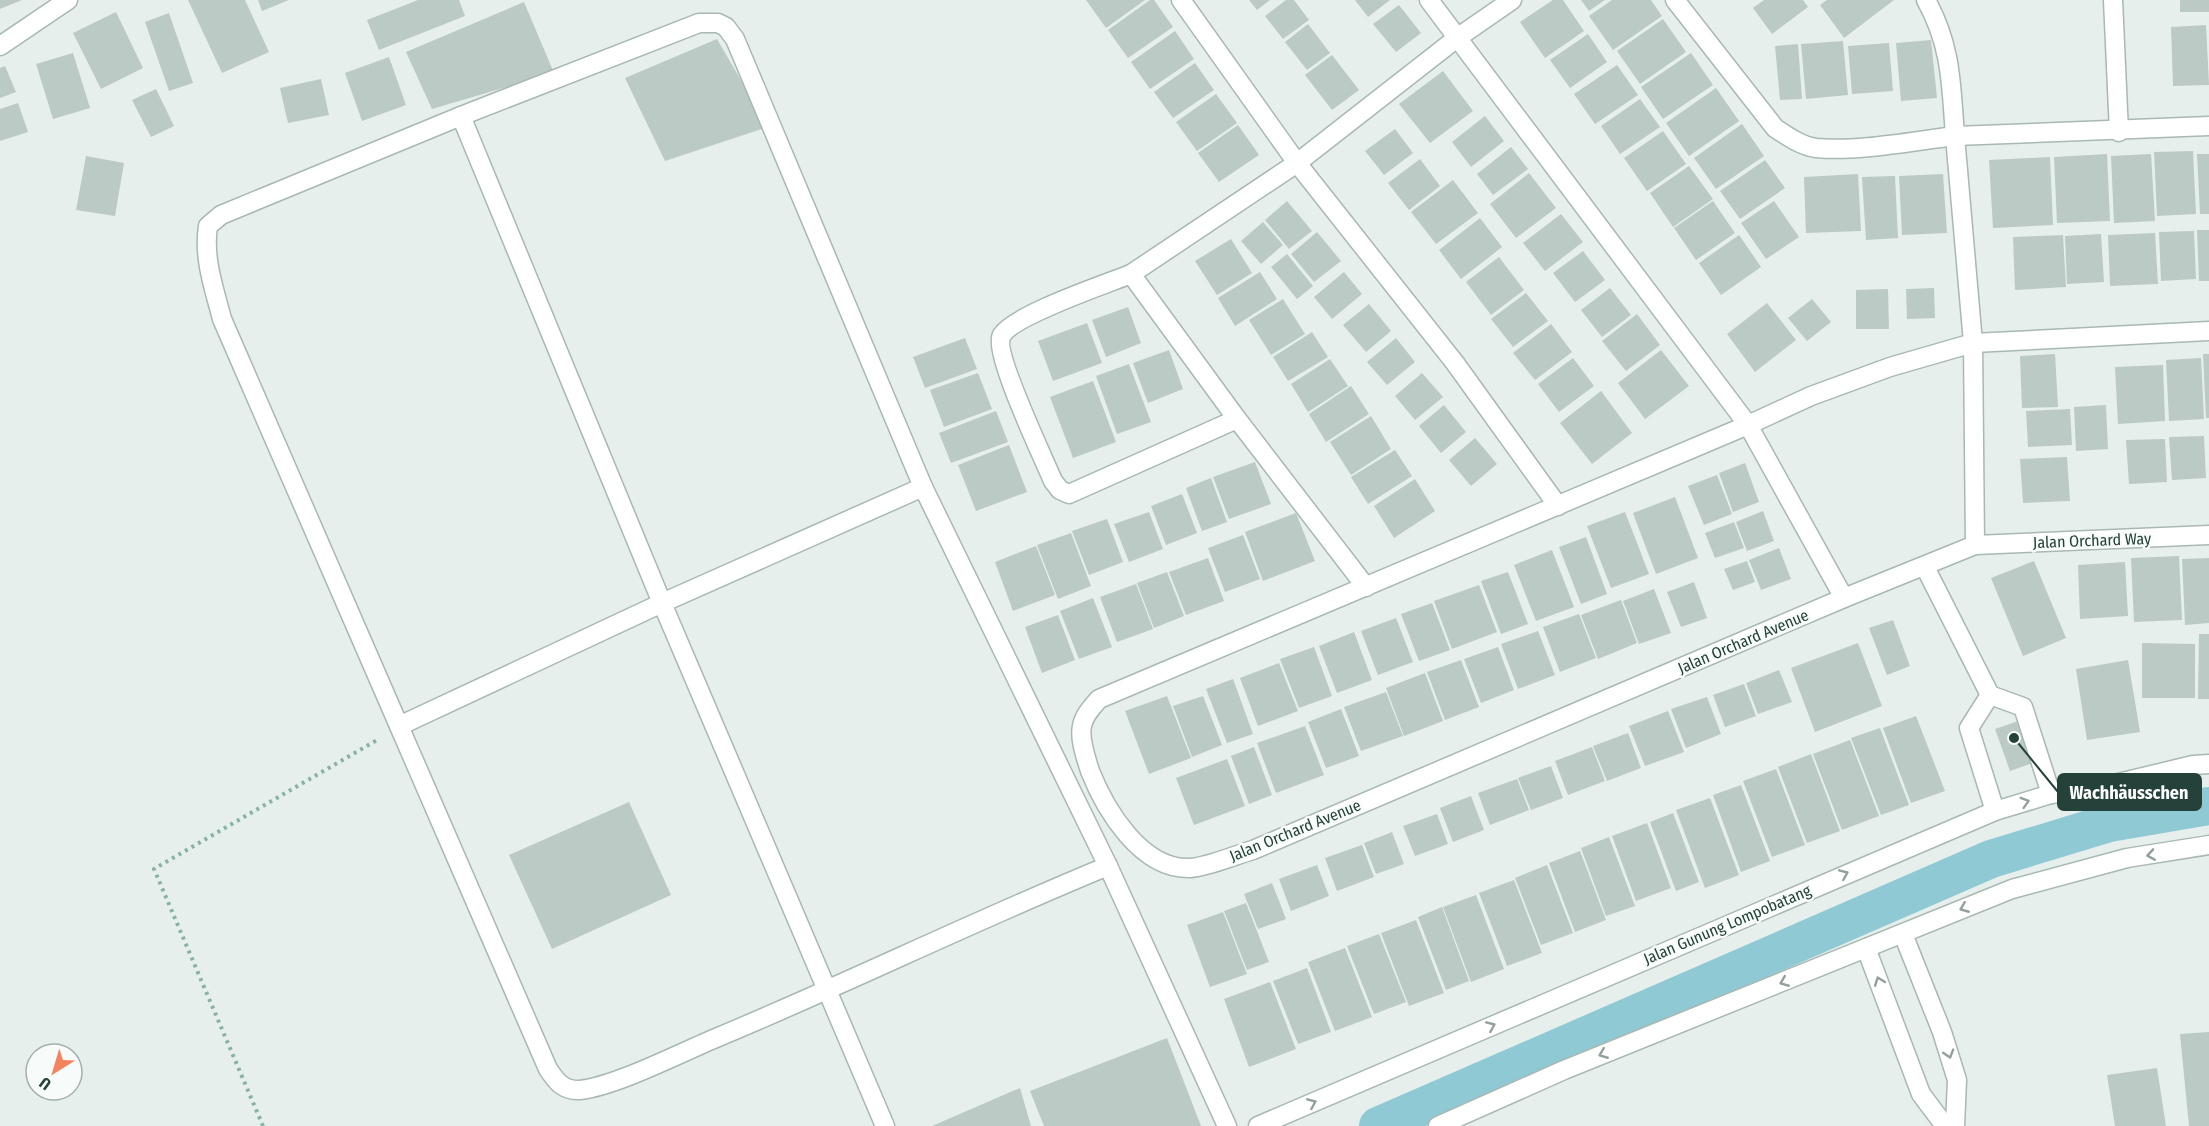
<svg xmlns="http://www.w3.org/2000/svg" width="2209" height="1126" font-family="'Fira Sans Condensed',sans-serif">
<rect width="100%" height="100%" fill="#e6efeb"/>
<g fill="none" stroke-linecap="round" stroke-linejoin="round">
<path stroke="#8ec9d4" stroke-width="38" d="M1378,1126l613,-267 118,-36 100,-17"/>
</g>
<g fill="#bbcac4">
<path d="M0,0h22l-22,9z"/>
<path d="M188,0h57l24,52 -47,21z"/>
<path d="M258,0h31l-27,11z"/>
<path d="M418,0h41l6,16 -86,34 -12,-30z"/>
<path d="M1086,0h59l-39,28z"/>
<path d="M1150,0h4l19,27 -45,31 -20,-28z"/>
<path d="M1249,0h21l-13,10z"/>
<path d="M1286,0h8l15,20 -26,19 -18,-23z"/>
<path d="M1355,0h35l-22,17z"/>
<path d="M1553,0h10l21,31 -39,27 -25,-36z"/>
<path d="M1581,0h24l-16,11z"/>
<path d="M1612,0h39l11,16 -49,34 -24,-34z"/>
<path d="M1764,0h39l5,7 -36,27 -19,-26z"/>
<path d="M1827,0h67l-50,38 -24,-33z"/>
<rect x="2180" y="0" width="29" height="12"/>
<path d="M524,2l30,71 -122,36 -26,-57z"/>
<path d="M1399,5l22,28 -25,19 -23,-28z"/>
<path d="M116,12l27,56 -42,21 -28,-56z"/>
<path d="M169,13l24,70 -24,8 -24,-69z"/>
<path d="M1663,19l23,33 -46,32 -23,-33z"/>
<path d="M1308,24l22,29 -23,17 -22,-28z"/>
<path d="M2206,25l3,60 -36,1 -2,-59z"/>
<path d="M1175,31l19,28 -44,30 -19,-27z"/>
<path d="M1588,34l19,28 -37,26 -20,-28z"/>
<path d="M717,39l51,88 -103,34 -40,-83z"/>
<path d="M1931,40l6,58 -36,3 -5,-58z"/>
<path d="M1843,41l5,54 -42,4 -5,-55z"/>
<path d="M1889,43l4,48 -41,3 -4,-48z"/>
<path d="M1798,44l4,55 -22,1 -5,-54z"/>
<path d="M73,53l17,55 -37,11 -17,-55z"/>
<path d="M1691,53l22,32 -50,34 -22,-32z"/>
<path d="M1332,55l27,35 -27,20 -27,-35z"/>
<path d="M389,57l17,48 -44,16 -17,-48z"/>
<path d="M1195,63l19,27 -41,28 -19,-26z"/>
<path d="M1617,65l21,30 -43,29 -21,-30z"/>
<path d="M5,66l11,26 -16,6v-30z"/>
<path d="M1443,71l30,40 -43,32 -31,-39z"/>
<path d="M321,79l8,36 -41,8 -8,-35z"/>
<path d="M1716,88l23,33 -50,35 -23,-33z"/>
<path d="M156,89l18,37 -23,11 -19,-37z"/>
<path d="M1216,94l21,29 -40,28 -21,-29z"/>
<path d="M1640,99l20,28 -40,27 -19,-28z"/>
<path d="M18,103l10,29 -28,9v-32z"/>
<path d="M1485,116l19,25 -33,26 -19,-25z"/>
<path d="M1742,124l22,32 -48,33 -22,-31z"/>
<path d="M1238,125l21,30 -40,27 -21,-29z"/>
<path d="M1395,129l18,24 -29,22 -19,-24z"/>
<path d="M1663,131l23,33 -39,27 -23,-33z"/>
<path d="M1511,147l17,22 -35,26 -16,-21z"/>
<path d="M2193,151l3,63 -39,2 -3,-64z"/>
<path d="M2107,154l3,67 -53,2 -3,-66z"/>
<path d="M2151,154l4,67 -41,2 -3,-67z"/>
<path d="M2197,154h12v60h-9z"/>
<path d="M86,156l38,7 -9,53 -39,-6z"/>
<path d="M2050,157l3,68 -60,3 -4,-68z"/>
<path d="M1420,159l20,27 -31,24 -21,-27z"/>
<path d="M1765,160l20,28 -45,31 -20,-28z"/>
<path d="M1689,166l24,33 -40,28 -23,-34z"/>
<path d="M1529,173l27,35 -40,30 -26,-34z"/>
<path d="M1858,174l3,57 -55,2 -2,-56z"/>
<path d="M1943,174l4,59 -45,2 -3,-59z"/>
<path d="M1895,176l3,62 -32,2 -4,-63z"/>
<path d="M1453,180l25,33 -42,31 -25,-32z"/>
<path d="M1287,201l25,30 -23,18 -24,-29z"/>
<path d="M1713,201l22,32 -39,27 -22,-32z"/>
<path d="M1774,201l25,36 -33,22 -25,-36z"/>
<path d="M1561,214l22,28 -38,29 -22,-28z"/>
<path d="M1480,218l22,29 -41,32 -22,-29z"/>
<path d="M1263,222l20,23 -22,19 -20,-23z"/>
<path d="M2197,230h12v51h-10z"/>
<path d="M2194,231l2,48 -35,2 -2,-49z"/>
<path d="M1317,232l24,29 -27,21 -23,-28z"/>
<path d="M2155,233l3,51 -48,2 -2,-51z"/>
<path d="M2101,234l3,48 -37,2 -2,-48z"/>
<path d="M1739,235l22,32 -40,28 -22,-32z"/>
<path d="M2063,235l3,52 -51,3 -2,-53z"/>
<path d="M1231,239l21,34 -35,22 -22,-34z"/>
<path d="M1583,251l22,29 -30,22 -22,-29z"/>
<path d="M1287,254l26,32 -16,13 -26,-32z"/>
<path d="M1499,257l25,33 -33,25 -25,-33z"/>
<path d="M1260,272l17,27 -42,27 -17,-28z"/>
<path d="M1344,272l18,22 -30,25 -18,-22z"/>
<path d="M1610,288l21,27 -29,22 -21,-27z"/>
<path d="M1934,288l1,30 -28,1 -1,-30z"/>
<path d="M1888,289l1,40h-33v-39z"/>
<path d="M1526,293l22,28 -35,26 -22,-28z"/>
<path d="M1283,299l22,35 -34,21 -22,-35z"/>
<path d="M1812,299l19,23 -24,19 -19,-23z"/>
<path d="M1767,303l29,37 -41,32 -28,-38z"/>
<path d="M1369,304l22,27 -25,21 -23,-27z"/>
<path d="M1128,307l13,36 -35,14 -14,-37z"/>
<path d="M1637,314l23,31 -34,26 -24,-30z"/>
<path d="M1087,323l15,40 -49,18 -15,-40z"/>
<path d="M1551,324l21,28 -37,28 -22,-27z"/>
<path d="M1312,332l16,25 -40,24 -15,-24z"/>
<path d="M965,338l12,31 -52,19 -12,-31z"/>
<path d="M1396,338l19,24 -28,23 -20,-23z"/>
<path d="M1169,350l14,39 -35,14 -15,-40z"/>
<path d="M1661,350l28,36 -44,33 -27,-36z"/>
<path d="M2055,354l3,53 -36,1 -2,-52z"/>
<path d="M2203,354h6v64h-3z"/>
<path d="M1573,358l21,28 -35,26 -21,-28z"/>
<path d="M2201,358l3,61 -35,2 -3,-61z"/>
<path d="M1330,359l18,27 -40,26 -17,-28z"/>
<path d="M1129,364l22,58 -34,12 -21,-58z"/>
<path d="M2163,365l2,56 -47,3 -3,-57z"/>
<path d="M978,373l14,36 -48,18 -14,-37z"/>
<path d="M1422,373l21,24 -28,23 -20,-24z"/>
<path d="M1093,381l23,61 -43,16 -23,-61z"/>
<path d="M1351,386l18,28 -43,28 -17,-28z"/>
<path d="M1601,391l31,42 -40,31 -32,-41z"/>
<path d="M1444,405l22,27 -25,21 -22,-27z"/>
<path d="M2106,405l2,44 -32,2 -2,-44z"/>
<path d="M2070,409l2,36 -44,2 -2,-36z"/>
<path d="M996,411l12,31 -57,21 -12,-30z"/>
<path d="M1371,416l20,33 -40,26 -21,-33z"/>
<path d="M2204,436l2,42 -34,2 -3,-43z"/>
<path d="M1475,438l22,26 -26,22 -22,-26z"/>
<path d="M2165,439l2,43 -38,2 -3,-44z"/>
<path d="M1009,445l18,47 -51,19 -18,-46z"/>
<path d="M1395,450l17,26 -44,28 -17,-27z"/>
<path d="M2067,457l3,44 -47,2 -3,-44z"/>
<path d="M1255,462l16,42 -42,15 -16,-42z"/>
<path d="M1745,463l14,39 -26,10 -14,-39z"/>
<path d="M1717,475l15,39 -28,11 -16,-39z"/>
<path d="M1211,478l16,44 -25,9 -16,-43z"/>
<path d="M1415,479l20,32 -41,27 -20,-32z"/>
<path d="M1182,494l15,39 -31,12 -15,-39z"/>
<path d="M1675,497l23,61 -42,16 -23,-61z"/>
<path d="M1763,511l11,30 -27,10 -11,-29z"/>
<path d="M1149,512l14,37 -34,13 -15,-38z"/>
<path d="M1625,512l24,62 -38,14 -24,-62z"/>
<path d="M1296,513l19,48 -52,20 -18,-49z"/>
<path d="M1107,519l16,43 -34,13 -17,-44z"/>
<path d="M1734,522l10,26 -29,10 -10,-25z"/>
<path d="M1071,533l20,53 -33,13 -21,-54z"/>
<path d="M1243,535l17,44 -35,13 -17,-44z"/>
<path d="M1586,537l21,57 -26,10 -22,-57z"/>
<path d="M1036,546l19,49 -42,16 -18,-49z"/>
<path d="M1779,548l12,31 -30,11 -12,-30z"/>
<path d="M1552,550l22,57 -38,14 -22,-56z"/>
<path d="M2179,556l3,64 -48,2 -3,-64z"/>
<path d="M1208,558l16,43 -38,14 -17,-43z"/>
<path d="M2209,558v65l-24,2 -3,-66z"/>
<path d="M1747,561l8,21 -22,8 -9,-21z"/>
<path d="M2034,561l32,77 -43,18 -32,-78z"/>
<path d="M2125,562l3,54 -48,3 -2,-54z"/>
<path d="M1167,572l17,44 -30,12 -17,-45z"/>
<path d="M1508,572l20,52 -27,10 -20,-53z"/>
<path d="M1694,582l13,36 -26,9 -14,-35z"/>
<path d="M1136,584l17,45 -36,13 -17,-45z"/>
<path d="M1479,585l18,47 -45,17 -18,-48z"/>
<path d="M1654,589l17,44 -32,11 -16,-43z"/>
<path d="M1093,598l19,49 -33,12 -19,-48z"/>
<path d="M1621,600l16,43 -39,16 -17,-44z"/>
<path d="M1432,603l18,47 -31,11 -18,-47z"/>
<path d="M1579,614l17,44 -36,14 -17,-45z"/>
<path d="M1058,615l17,45 -33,13 -17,-46z"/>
<path d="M1396,618l17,44 -35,13 -17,-44z"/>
<path d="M1893,620l17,46 -23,9 -18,-47z"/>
<path d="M1538,631l17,44 -37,14 -17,-45z"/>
<path d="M1354,632l18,48 -35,13 -18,-47z"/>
<path d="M2199,634h10v65h-11z"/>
<path d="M1858,643l24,63 -67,26 -24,-64z"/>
<path d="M2142,643l53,1v54h-53z"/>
<path d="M1314,647l18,49 -33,12 -19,-49z"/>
<path d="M1498,647l16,43 -33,13 -17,-44z"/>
<path d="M1461,660l18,47 -34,13 -18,-48z"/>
<path d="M2128,660l12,72 -53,8 -11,-71z"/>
<path d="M1279,663l19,48 -40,15 -18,-48z"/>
<path d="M1779,670l13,32 -34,12 -12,-31z"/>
<path d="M1425,673l18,48 -39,15 -18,-48z"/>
<path d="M1233,679l20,55 -26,9 -21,-54z"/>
<path d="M1744,684l12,32 -31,11 -12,-32z"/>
<path d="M1386,692l17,44 -42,15 -17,-44z"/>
<path d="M1167,696l24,62 -42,16 -24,-63z"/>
<path d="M1203,696l19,49 -30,12 -19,-51z"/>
<path d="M1707,697l14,37 -35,14 -15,-39z"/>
<path d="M1341,709l18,47 -33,12 -18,-46z"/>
<path d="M1668,711l16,41 -39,14 -16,-40z"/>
<path d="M1916,716l29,75 -34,12 -28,-75z"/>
<path d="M2024,719l14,42 -28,10 -15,-42z"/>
<path d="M1305,726l19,49 -48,18 -19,-50z"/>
<path d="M1880,728l29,77 -28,10 -30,-77z"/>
<path d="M1628,733l13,35 -34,13 -14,-35z"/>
<path d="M1850,740l29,76 -37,14 -29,-76z"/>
<path d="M1254,747l18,48 -23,9 -18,-48z"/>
<path d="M1592,747l13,34 -37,14 -13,-34z"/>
<path d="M1811,754l29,77 -33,12 -29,-76z"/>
<path d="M1227,759l18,47 -51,19 -18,-47z"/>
<path d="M1551,766l12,32 -32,12 -13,-32z"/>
<path d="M1776,769l29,76 -33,12 -29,-76z"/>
<path d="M1517,779l12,31 -39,15 -12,-32z"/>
<path d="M1741,785l29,76 -29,11 -28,-77z"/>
<path d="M1471,796l13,34 -31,12 -13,-34z"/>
<path d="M1710,798l29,77 -34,13 -29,-78z"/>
<path d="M629,802l42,93 -119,54 -43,-94z"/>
<path d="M1673,813l26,69 -23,9 -26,-69z"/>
<path d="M1437,814l11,30 -33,12 -12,-30z"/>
<path d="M1647,823l24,65 -35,13 -24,-65z"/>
<path d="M1392,832l12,32 -28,10 -12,-31z"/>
<path d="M1609,837l26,69 -29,10 -25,-68z"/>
<path d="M1362,845l12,32 -37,14 -12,-33z"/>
<path d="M1580,851l26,69 -31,12 -26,-69z"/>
<path d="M1317,865l12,31 -38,15 -12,-32z"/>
<path d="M1547,865l26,68 -32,12 -26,-67z"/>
<path d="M1514,880l28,73 -35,13 -28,-73z"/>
<path d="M1272,883l14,36 -28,10 -14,-35z"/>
<path d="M1476,895l28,74 -33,13 -28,-75z"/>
<path d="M1246,903l23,59 -22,8 -23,-59z"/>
<path d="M1442,907l27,74 -23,9 -28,-73z"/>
<path d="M1223,912l24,62 -37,13 -23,-62z"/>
<path d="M1416,920l28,73 -35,13 -28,-73z"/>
<path d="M1379,934l27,68 -32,12 -27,-68z"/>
<path d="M1345,948l27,69 -37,14 -27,-69z"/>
<path d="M1307,968l24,64 -33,12 -25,-63z"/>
<path d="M1270,982l26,67 -47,18 -25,-68z"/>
<path d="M2209,1032v94h-20l-9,-92z"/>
<path d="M1167,1038l34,88h-157l-14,-35z"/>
<path d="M2157,1068l9,58h-51l-8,-51z"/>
<path d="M1020,1088l11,38h-99z"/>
</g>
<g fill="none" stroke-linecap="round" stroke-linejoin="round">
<g stroke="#a8b8b2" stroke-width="21">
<g id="minor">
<path d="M1181,0l116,163 158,200 103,143"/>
<path d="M1429,0l319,425 96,173"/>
<path d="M1675,0l100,128c12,8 26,18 41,20 41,4 97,-7 139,-12 -4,-51 -3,-89 -29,-136"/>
<path d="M2113,0l6,132"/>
<path d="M0,46l68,-46"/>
<path d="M461,116l201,487 261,-116"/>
<path d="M1131,274c-25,10 -117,41 -129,61 -10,16 42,124 51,146l7,9 9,4 9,-4 159,-71"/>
<path d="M2209,331l-236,12 -83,24 -79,29 -63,29 -649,274c-7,8 -15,16 -17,27 -3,13 4,32 8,45 15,38 51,99 100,97 18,-1 45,-13 63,-18l591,-252 131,-53 234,-10"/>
<path d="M1975,545l-2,-202 -18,-207 254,-10"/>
<path d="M1925,567l65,128 33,12 28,87"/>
<path d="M1366,587l-129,-168 -106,-145 166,-111 160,-125 55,-38"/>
<path d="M1990,695l-21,33 26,83"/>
<path d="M399,726l-177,-407c-8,-31 -19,-61 -14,-93l13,-11 240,-99 238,-93h19l8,4 9,12 188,448 185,379 119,260"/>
<path d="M1903,934l39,98 15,48 -2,46"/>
<path d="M1866,948l55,146 24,32"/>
<path d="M885,1126l-223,-523 -263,123 149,343c8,12 15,22 32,21 36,-4 100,-37 136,-52 132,-55 260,-118 392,-172"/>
<path d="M1258,1126l737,-315 56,-17 55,-8 87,-21 16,-1"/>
<path d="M1438,1126l126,-56 448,-181 115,-31 82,-13"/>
</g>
</g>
<path stroke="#86b3a5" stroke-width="4" stroke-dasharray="3 4.5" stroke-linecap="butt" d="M263,1126l-109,-257 223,-129"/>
<use href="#minor" stroke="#fff" stroke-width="18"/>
</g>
<defs><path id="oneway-chevron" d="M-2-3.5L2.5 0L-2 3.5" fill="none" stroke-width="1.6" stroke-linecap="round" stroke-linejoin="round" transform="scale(1.5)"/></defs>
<g stroke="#92a09c">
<use href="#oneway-chevron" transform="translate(2025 802) rotate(-17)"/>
<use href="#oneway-chevron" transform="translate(2151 855) rotate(171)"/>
<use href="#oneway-chevron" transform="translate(1844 874) rotate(-23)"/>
<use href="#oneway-chevron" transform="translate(1964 908) rotate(158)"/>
<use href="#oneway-chevron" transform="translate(1879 981) rotate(-111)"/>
<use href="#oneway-chevron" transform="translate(1784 982) rotate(158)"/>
<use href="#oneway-chevron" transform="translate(1491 1026) rotate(-23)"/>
<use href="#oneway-chevron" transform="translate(1603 1054) rotate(158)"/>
<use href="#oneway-chevron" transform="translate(1949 1054) rotate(73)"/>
<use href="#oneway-chevron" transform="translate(1312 1103) rotate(-23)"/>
</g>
<g text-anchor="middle" stroke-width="5" stroke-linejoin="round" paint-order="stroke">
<g font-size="16" fill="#24423a" stroke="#f7fbf9">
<text transform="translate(2092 540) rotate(-2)" y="6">Jalan Orchard Way</text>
<text transform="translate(1743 641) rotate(-23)" y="6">Jalan Orchard Avenue</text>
<text transform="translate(1295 830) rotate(-22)" y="6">Jalan Orchard Avenue</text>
<text transform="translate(1727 924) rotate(-23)" y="6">Jalan Gunung Lompobatang</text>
</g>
</g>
<path fill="none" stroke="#24423a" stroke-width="2" d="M2014 738L2058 792"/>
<circle fill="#24423a" stroke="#f7fbf9" stroke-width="2" cx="2014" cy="738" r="6"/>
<rect fill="#24423a" stroke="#24423a" stroke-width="2" x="2058" y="774" width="143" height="36" rx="6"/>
<g font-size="18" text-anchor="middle" font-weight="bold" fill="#fff">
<text x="2129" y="799">Wachhäusschen</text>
</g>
<g transform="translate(54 1072) rotate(217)"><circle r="28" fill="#f7fbf9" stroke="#a3b1ad" stroke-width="1.5"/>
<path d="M0-4.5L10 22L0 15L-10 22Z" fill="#f4845f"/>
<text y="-9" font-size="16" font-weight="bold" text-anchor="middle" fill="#24423a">U</text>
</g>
</svg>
